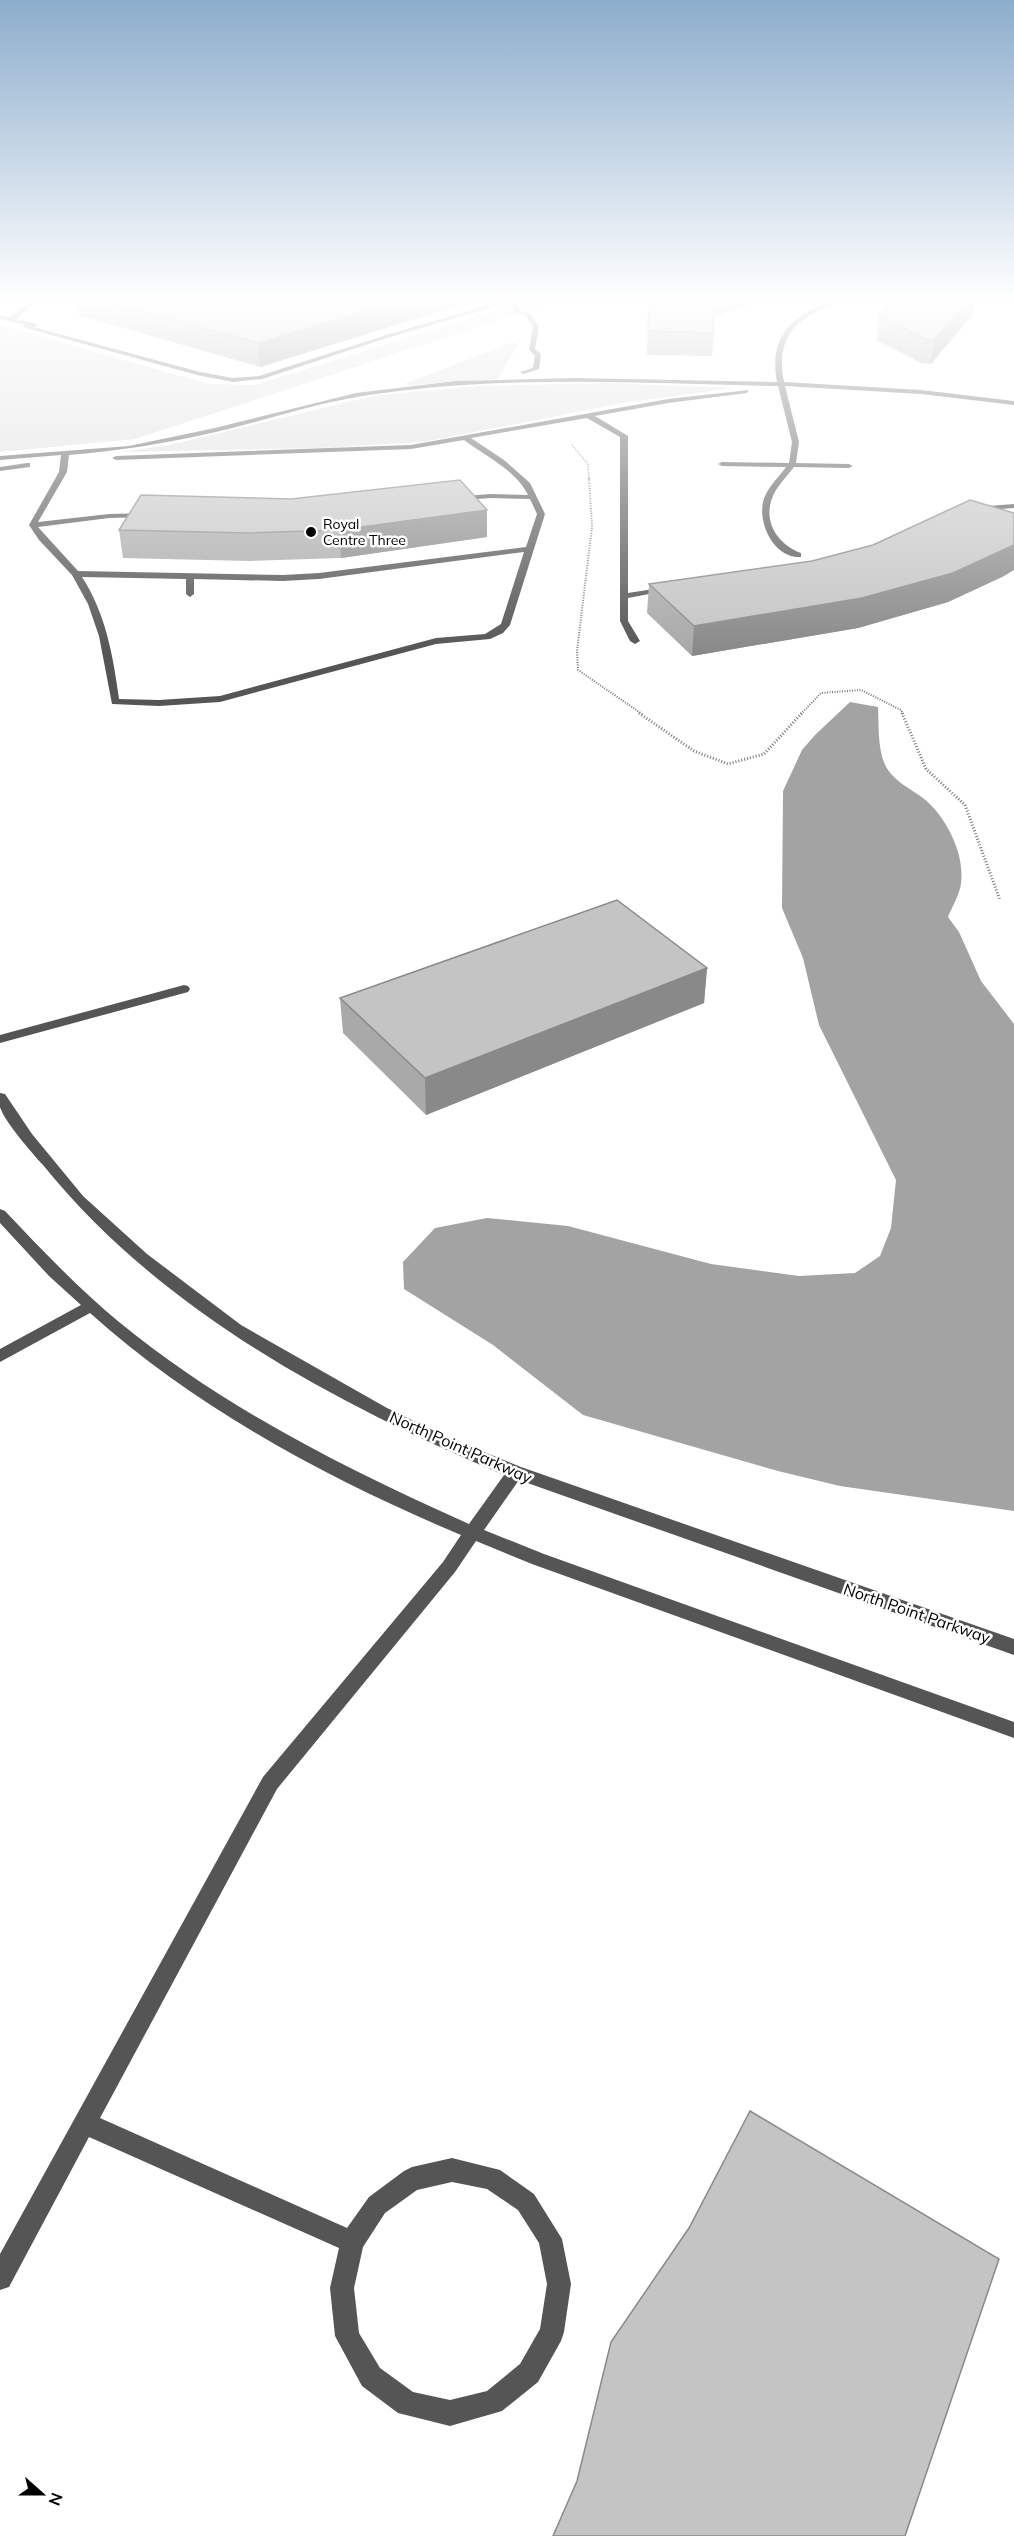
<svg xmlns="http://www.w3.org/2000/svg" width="1014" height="2536" font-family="Mulish,sans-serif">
<rect width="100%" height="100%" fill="#fff"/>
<g fill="#dcdcdc">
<path d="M539,297h30l-434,142 -135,13v-127l209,59 46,1z"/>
<path d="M521,339l-23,40 -89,6 -5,-1z"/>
<path d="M607,383l127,5 -111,15 -200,39 -104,6 -198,4 49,-7 207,-50 103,-9z"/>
</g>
<path fill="#a3a3a3" d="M850,702l28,5c1,18 -1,47 10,63 9,13 23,19 35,28 23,18 42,56 38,85 -1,11 -9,24 -13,34l11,15 22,49 33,43v487l-174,-25 -62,-15 -195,-56 -90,-70 -89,-56 -1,-27 32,-34 52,-10 81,8 143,38 88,12 56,-3 25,-17 11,-28 5,-48 -77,-155 -16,-67 -21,-50 1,-117 19,-41 13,-15z"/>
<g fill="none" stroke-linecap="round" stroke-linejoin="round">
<path stroke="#777" stroke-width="1.5" stroke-dasharray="1 1.5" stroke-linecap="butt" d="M572,445l16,19 1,16"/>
<g stroke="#777" stroke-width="2" stroke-dasharray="1 1.5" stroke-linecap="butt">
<path d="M589,478l3,49 -15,124 1,19 64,44"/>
<path d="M801,714l20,-21 40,-3 40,20 2,4"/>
</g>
<g stroke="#777" stroke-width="3" stroke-dasharray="1 2" stroke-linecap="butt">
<path d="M639,713l55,38 34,13 36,-10 38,-41"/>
<path d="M902,713l24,56 39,36 35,95"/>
</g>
<g fill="#555" fill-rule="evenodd">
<path d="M43,297h9l-16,5 -20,17 21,5v2l-3,1 3,1 163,44 33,6 26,-2 127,-41 131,-38h8l-8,3 2,10 10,3 10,14 -4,22 6,5 -2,15 -16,5 -3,-2 13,-4 2,-13 -6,-5 4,-23 -8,-12 -11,-3 -3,-10 -121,35 -128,42 -29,3 -36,-7 -164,-45 -9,-3 -1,-3 -23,-5v-4l10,2 22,-17z"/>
<path d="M844,297h9c-8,4 -18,6 -27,10 -35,15 -50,36 -42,75l137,8 93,11v4l-93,-11 -136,-8 14,56 -3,21 53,1 4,2 -4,2 -55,-1c-6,8 -13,15 -18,23 -16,27 -1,53 25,63v4c-26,2 -43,-32 -38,-55 3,-13 15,-24 23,-35l-64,-1 -4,-2 4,-2 67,1 3,-21 -14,-56c-140,-3 -282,-12 -421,11 -47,8 -94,24 -141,35 -49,11 -97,19 -147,23l-2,17 -29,50 71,-8 43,-1v4h-3l-40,1 -71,9 40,44 205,4 36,-2 207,-26 11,-33 -7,-15 -40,-1 -36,3 -4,-2 4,-2 36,-3 38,1c-12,-25 -43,-39 -64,-55l-53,9 -295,11 -4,-2 4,-2 295,-11 257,-46 81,-9 -2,3 -79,10 -73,13 33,20v157l38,-6 4,3 -42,8v23l12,20 -5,3 -5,-3 -10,-20v-184l-33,-19 -116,20 33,22 26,23 15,31 -35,111 -7,8 -13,6 -54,5 -216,58 -61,4 -47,-2 -13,-68 -11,-32 -16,-29 -33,-35 -10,-15 30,-53 2,-17 -61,5v-4l129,-10 86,-18 141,-35 100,-12 118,-3 203,4c-10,-52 23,-72 67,-85zM524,552l-23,72 -16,10 -49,4 -216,58 -61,4 -40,-1c-6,-43 -13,-85 -37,-122l104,2v15l4,3 4,-3v-15l89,2 36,-2z"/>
<path d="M27,463h3v4l-30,4v-4z"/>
<path d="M1014,504v4l-39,3 -4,-2 4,-2z"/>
<path d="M184,985l4,1 2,3 -2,3 -188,51v-8z"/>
<path d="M0,1093l5,1 27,40 51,62 64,58 94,71 146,83 64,31 70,28 493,172v16l-495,-175 -35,50 60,24 470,168v16l-482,-174 -56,-23 -21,31 -178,217 -177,329 247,110 22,-31 35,-26 8,-4 40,-9 48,12 34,24 28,45 9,45 -7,48 -3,9 -23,41 -36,29 -52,15 -52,-13 -36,-27 -27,-50 -5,-48 9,-40 -250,-111 -80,150 -9,3v-36l263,-477 180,-215 18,-27c-131,-55 -264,-126 -371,-222l-90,49v-13l81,-44 -32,-29 -49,-53v-14l5,2c37,39 73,77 114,111 105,86 227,147 350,202l35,-49c-170,-72 -343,-164 -461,-310 -11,-12 -39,-44 -43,-58 0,-4 0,-10 0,-14zM452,2182l35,7 31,21 21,33 8,41 -7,45 -20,35 -33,27 -37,9 -37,-8 -33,-24 -21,-35 -5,-45 9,-41 22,-34 32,-23z"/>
</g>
</g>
<g fill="#a9a9a9">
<path d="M76,297h410l-226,70 -182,-52z"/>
<path d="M649,297h120l-56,20 1,16 -2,23 -65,-1z"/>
<path d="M972,315l-41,49 -10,-1 -45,-23 3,-24z"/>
<path d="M291,499l196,38 -146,21 -91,3 -127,-3 -4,-28z"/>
<path d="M1004,576l-56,26 -90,26 -166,28 -45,-43 2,-29z"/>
<path d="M707,968l-3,35 -278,112 -83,-82 -3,-35z"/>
</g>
<g fill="#898989">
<path d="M413,297h73l-226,70 -2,-24z"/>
<path d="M711,297h58l-60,21z"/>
<path d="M972,297h3l-3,18 -41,49 3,-24z"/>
<path d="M487,510v27l-146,21 -2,-28z"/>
<path d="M1014,545v25l-10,6 -56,26 -90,26 -166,28 2,-30z"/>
<path d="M707,968l-3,35 -278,112 -1,-37z"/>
</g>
<g fill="#c4c4c4" stroke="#898989" stroke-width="1.5">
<path d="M89,297h324l-155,46z"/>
<path d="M649,297h62l3,36 -66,-2z"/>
<path d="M898,297h74l-38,43 -9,-1 -46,-23z"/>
<path d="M460,480l27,30 -148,20 -92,3 -128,-3 22,-35 150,4z"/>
<path d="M970,500l44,13v32l-61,28 -91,25 -168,28 -45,-42 163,-23 61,-16z"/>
<path d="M617,900l90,68 -282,110 -85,-80z"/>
<path d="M750,2111l249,148 -94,277h-352l24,-55 34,-139 78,-114z"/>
</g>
<linearGradient id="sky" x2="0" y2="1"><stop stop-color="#8cadcc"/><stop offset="0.46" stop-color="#fff"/><stop offset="1" stop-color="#fff" stop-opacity="0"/></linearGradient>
<rect width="1014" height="652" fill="url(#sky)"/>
<circle fill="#000" stroke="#fff" stroke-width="2" cx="311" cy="532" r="6"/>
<g text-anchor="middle" stroke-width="5" stroke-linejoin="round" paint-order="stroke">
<g font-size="14" fill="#000" stroke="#fff" text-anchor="start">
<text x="323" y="529">Royal<tspan x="323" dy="16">Centre Three</tspan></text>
</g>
<g font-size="16" fill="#000" stroke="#fff">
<text transform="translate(461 1447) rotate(24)" y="6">North Point Parkway</text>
<text transform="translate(917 1613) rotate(19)" y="6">North Point Parkway</text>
</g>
</g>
<g transform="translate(42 2494) rotate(111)" stroke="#ffffff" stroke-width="4.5" paint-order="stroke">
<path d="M0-4.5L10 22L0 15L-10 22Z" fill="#000000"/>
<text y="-9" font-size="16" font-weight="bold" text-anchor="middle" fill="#000000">N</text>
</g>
</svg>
